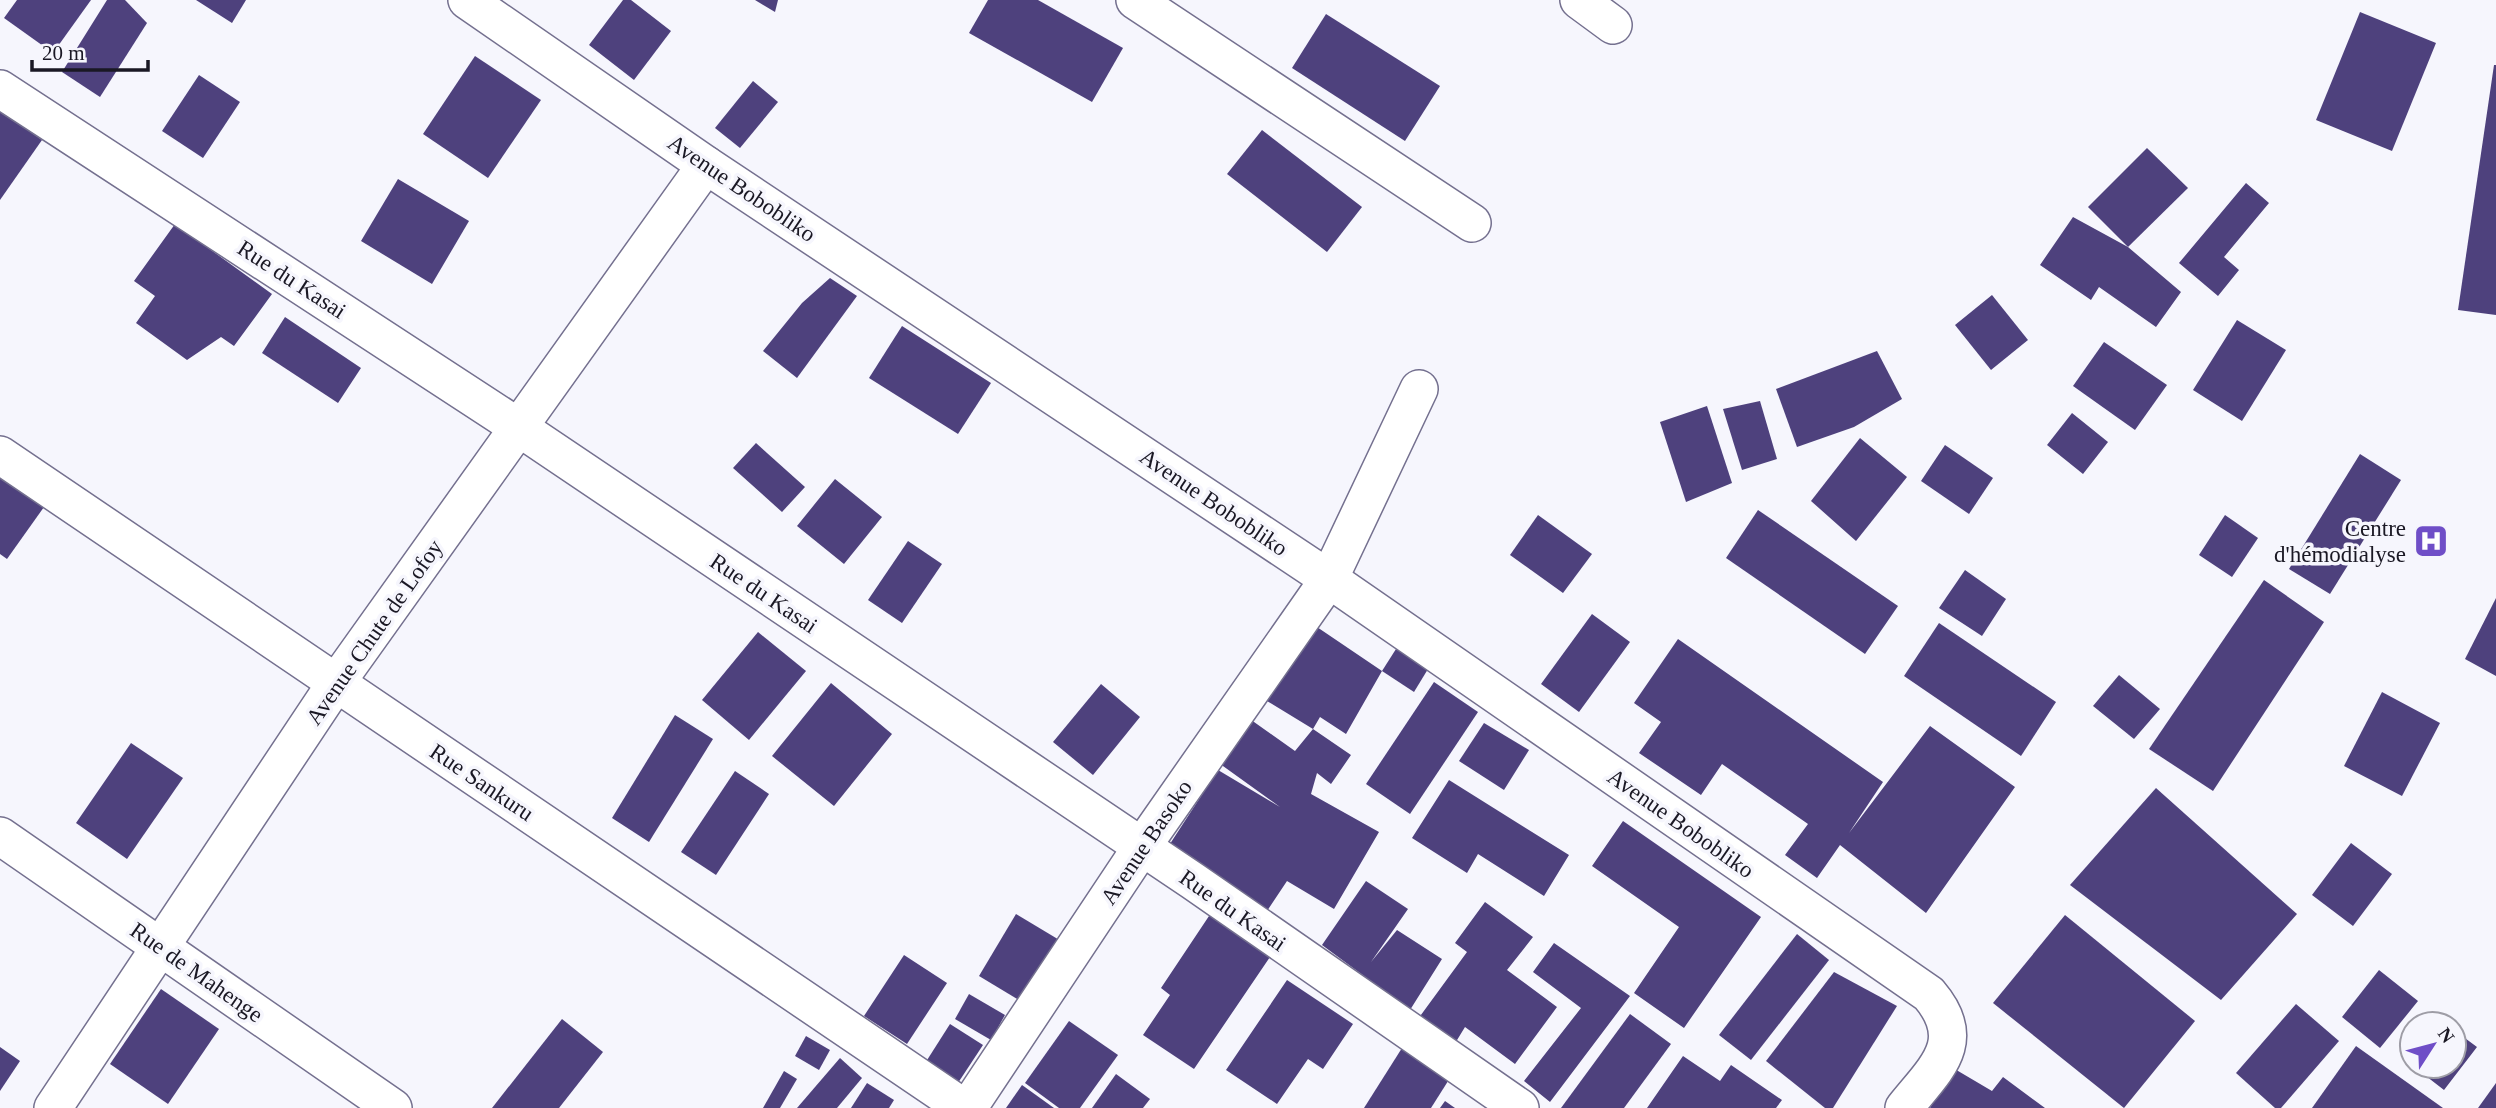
<svg xmlns="http://www.w3.org/2000/svg" width="2496" height="1108" font-family="Georgia,serif">
<rect width="100%" height="100%" fill="#f6f6fd"/>
<g fill="#4e417d">
<path d="M17,0h74l-38,53 -49,-35z"/>
<path d="M107,0h18l22,23 -47,74 -38,-25z"/>
<path d="M196,0h50l-14,23z"/>
<path d="M623,0h8l40,31 -37,49 -45,-35z"/>
<path d="M755,0h23l-3,12z"/>
<path d="M988,0h50l85,48 -31,54 -123,-69z"/>
<path d="M2360,12l76,31 -44,108 -76,-31z"/>
<path d="M1326,14l114,72 -35,55 -113,-73z"/>
<path d="M475,56l66,44 -53,78 -65,-44z"/>
<path d="M2494,65h2v250l-38,-5z"/>
<path d="M199,75l41,27 -37,56 -41,-27z"/>
<path d="M753,81l25,21 -38,46 -25,-20z"/>
<path d="M0,110l42,30 -42,60z"/>
<path d="M1262,130l100,77 -35,45 -100,-78z"/>
<path d="M2147,148l41,40 -60,59 -40,-40z"/>
<path d="M398,179l71,42 -37,63 -71,-43z"/>
<path d="M2246,183l23,20 -45,54 15,13 -21,26 -39,-33z"/>
<path d="M2073,217l55,30 53,45 -25,35 -57,-40 -8,13 -51,-35z"/>
<path d="M175,224l97,70 -38,52 -13,-9 -34,23 -51,-37 19,-27 -21,-15z"/>
<path d="M830,278l27,18 -60,82 -34,-27 39,-48z"/>
<path d="M1992,295l36,45 -37,30 -36,-45z"/>
<path d="M285,317l76,51 -23,35 -76,-50z"/>
<path d="M2237,320l49,30 -44,71 -49,-31z"/>
<path d="M902,326l89,57 -33,51 -89,-56z"/>
<path d="M2104,342l63,43 -32,45 -62,-44z"/>
<path d="M1877,351l25,48 -48,28 -57,20 -21,-58z"/>
<path d="M1760,401l17,58 -35,11 -19,-61z"/>
<path d="M1707,406l25,77 -46,19 -26,-80z"/>
<path d="M2072,413l36,29 -25,32 -36,-29z"/>
<path d="M1860,438l47,39 -51,64 -45,-40z"/>
<path d="M756,443l49,44 -23,25 -49,-44z"/>
<path d="M1945,445l48,33 -24,36 -48,-33z"/>
<path d="M2360,454l41,26 -71,114 -41,-25z"/>
<path d="M0,475l44,32 -37,52 -7,-5z"/>
<path d="M835,479l47,38 -38,47 -47,-38z"/>
<path d="M1758,510l140,96 -33,48 -139,-96z"/>
<path d="M1538,515l54,39 -29,39 -53,-38z"/>
<path d="M2225,515l33,23 -26,39 -33,-22z"/>
<path d="M908,541l34,23 -40,59 -34,-23z"/>
<path d="M1965,570l41,29 -24,37 -43,-28z"/>
<path d="M2264,580l60,42 -111,169 -64,-42z"/>
<path d="M2496,598v78l-31,-17z"/>
<path d="M1592,614l38,28 -51,70 -38,-28z"/>
<path d="M1939,623l117,79 -35,54 -117,-80z"/>
<path d="M1314,625l68,46 -36,63 -26,-17 -7,12 -46,-28z"/>
<path d="M758,632l48,39 -57,69 -47,-40z"/>
<path d="M1678,639l205,143 -34,51 81,-107 85,61 -89,126 -86,-68 -23,33 -32,-23 23,-31 -86,-60 -21,31 -62,-42 22,-31 -27,-19z"/>
<path d="M1396,649l32,20 -14,23 -32,-21z"/>
<path d="M2119,675l41,34 -26,30 -41,-33z"/>
<path d="M1434,682l44,30 -68,102 -44,-30z"/>
<path d="M831,683l61,51 -58,72 -62,-50z"/>
<path d="M1101,684l39,33 -47,58 -40,-33z"/>
<path d="M2382,692l58,31 -38,73 -58,-30z"/>
<path d="M675,715l38,24 -64,103 -37,-24z"/>
<path d="M1247,717l48,34 18,-22 38,26 -20,29 -14,-11 -6,21 68,38 -45,77 -47,-28 -22,33 -99,-64 52,-80 62,37 -64,-46z"/>
<path d="M1484,723l45,27 -25,40 -45,-29z"/>
<path d="M131,743l52,35 -56,81 -51,-36z"/>
<path d="M735,771l34,23 -53,81 -35,-23z"/>
<path d="M1449,780l120,75 -25,41 -66,-42 -11,19 -55,-35z"/>
<path d="M2156,788l141,126 -76,86 -151,-115z"/>
<path d="M1623,821l138,96 -77,111 -50,-35 45,-66 -87,-61z"/>
<path d="M2351,843l41,31 -39,52 -41,-31z"/>
<path d="M1366,881l42,28 -37,53 26,-32 45,29 -32,51 -88,-65z"/>
<path d="M1485,902l48,35 -26,33 50,37 -42,57 -50,-37 -11,18 -36,-26 49,-67 -12,-9z"/>
<path d="M1211,913l61,41 -78,115 -51,-34 27,-40 -9,-7z"/>
<path d="M1016,914l50,30 -37,62 -50,-30z"/>
<path d="M2065,915l130,106 -71,87 -131,-105z"/>
<path d="M1797,934l32,26 -78,100 -32,-25z"/>
<path d="M1554,943l76,53 -80,106 -26,-21 57,-73 -48,-36z"/>
<path d="M904,955l43,28 -40,61 -43,-28z"/>
<path d="M2379,970l39,31 -38,47 -38,-31z"/>
<path d="M1834,972l63,34 -64,102h-8l-59,-47z"/>
<path d="M1287,980l66,44 -30,45 -15,-10 -31,45 -51,-34z"/>
<path d="M161,989l58,40 -51,75 -58,-40z"/>
<path d="M969,994l36,21 -14,25 -36,-21z"/>
<path d="M2296,1004l43,37 -58,67h-6l-39,-35z"/>
<path d="M1630,1014l41,30 -47,64h-63z"/>
<path d="M562,1019l41,33 -44,56h-67z"/>
<path d="M1069,1021l49,34 -38,53h-21l-34,-25z"/>
<path d="M950,1024l33,21 -29,44 -32,-21z"/>
<path d="M2454,1030l23,17 -33,43 -31,-24h41z"/>
<path d="M806,1036l24,14 -11,20 -24,-14z"/>
<path d="M2356,1046l87,62h-131z"/>
<path d="M0,1047l20,14 -20,30z"/>
<path d="M1402,1048l48,30 -19,30h-67z"/>
<path d="M1683,1056l37,25 11,-16 51,35 -6,8h-129z"/>
<path d="M840,1058l22,20 -25,30h-40z"/>
<path d="M1953,1068l39,23 11,-14 42,31h-115z"/>
<path d="M784,1071l13,8 -17,29h-17z"/>
<path d="M1116,1074l34,25 -7,9h-51z"/>
<path d="M867,1083l27,17 -5,8h-38z"/>
<path d="M2496,1083v25h-18z"/>
<path d="M1022,1085l32,23h-48z"/>
<path d="M1445,1101l10,7h-15z"/>
</g>
<g fill="none" stroke-linecap="round" stroke-linejoin="round">
<g stroke="#74708f" stroke-width="40">
<g id="street">
<path d="M467,0l239,165 623,414 600,415c41,48 6,75 -25,114"/>
<path d="M1135,0l337,223"/>
<path d="M1579,0l34,25"/>
<path d="M0,89l518,338 675,454 327,227"/>
<path d="M0,455l964,653"/>
<path d="M0,836l393,272"/>
<path d="M53,1108l283,-425 370,-518"/>
<path d="M968,1108l173,-260 188,-269 90,-190"/>
</g>
</g>
<use href="#street" stroke="#fff" stroke-width="37"/>
</g>
<defs>
<g id="hospital-square" transform="scale(1.75)"><rect x="-9" y="-9" width="18" height="18" rx="4" fill="#6f4ec7" stroke="#f6f6fd"/><path d="M-5-5h3v3.5h4V-5h3V5h-3V1.5h-4V5h-3Z" fill="#fff"/></g>
</defs>
<g fill-rule="evenodd">
<use href="#hospital-square" x="2431" y="541"/>
</g>
<g text-anchor="middle" stroke-width="7" stroke-linejoin="round" paint-order="stroke">
<g font-size="23" fill="#1a1824" stroke="#f6f6fd">
<text transform="translate(742 188) rotate(34)" y="8">Avenue Bobobliko</text>
<text transform="translate(292 279) rotate(33)" y="8">Rue du Kasai</text>
<text transform="translate(1214 502) rotate(34)" y="8">Avenue Bobobliko</text>
<text transform="translate(764 593) rotate(34)" y="8">Rue du Kasai</text>
<text transform="translate(374 632) rotate(-55)" y="8">Avenue Chute de Lofoy</text>
<text transform="translate(482 782) rotate(34)" y="8">Rue Sankuru</text>
<text transform="translate(1681 823) rotate(35)" y="8">Avenue Bobobliko</text>
<text transform="translate(1146 842) rotate(-56)" y="8">Avenue Basoko</text>
<text transform="translate(1233 910) rotate(35)" y="8">Rue du Kasai</text>
<text transform="translate(197 972) rotate(35)" y="8">Rue de Mahenge</text>
</g>
<g font-size="23" fill="#1a1824" stroke="#f6f6fd" text-anchor="end">
<text x="2406" y="536">Centre<tspan x="2406" dy="26">d'hémodialyse</tspan></text>
</g>
</g>
<g transform="translate(2433 1045) rotate(54)"><circle r="33" fill="#f6f6fd" stroke="#9e9da6" stroke-width="2"/>
<path d="M0-5L12 26L0 18L-12 26Z" fill="#6f4ec7"/>
<text y="-10" font-size="19" font-weight="bold" text-anchor="middle" fill="#1a1824">N</text>
</g>
<path d="M32 60v10h116v-10" fill="none" stroke="#1a1824" stroke-width="3.5"/>
<text x="42" y="60" font-size="21" fill="#1a1824" stroke="#f6f6fd" stroke-width="5" paint-order="stroke">20 m</text>
</svg>
